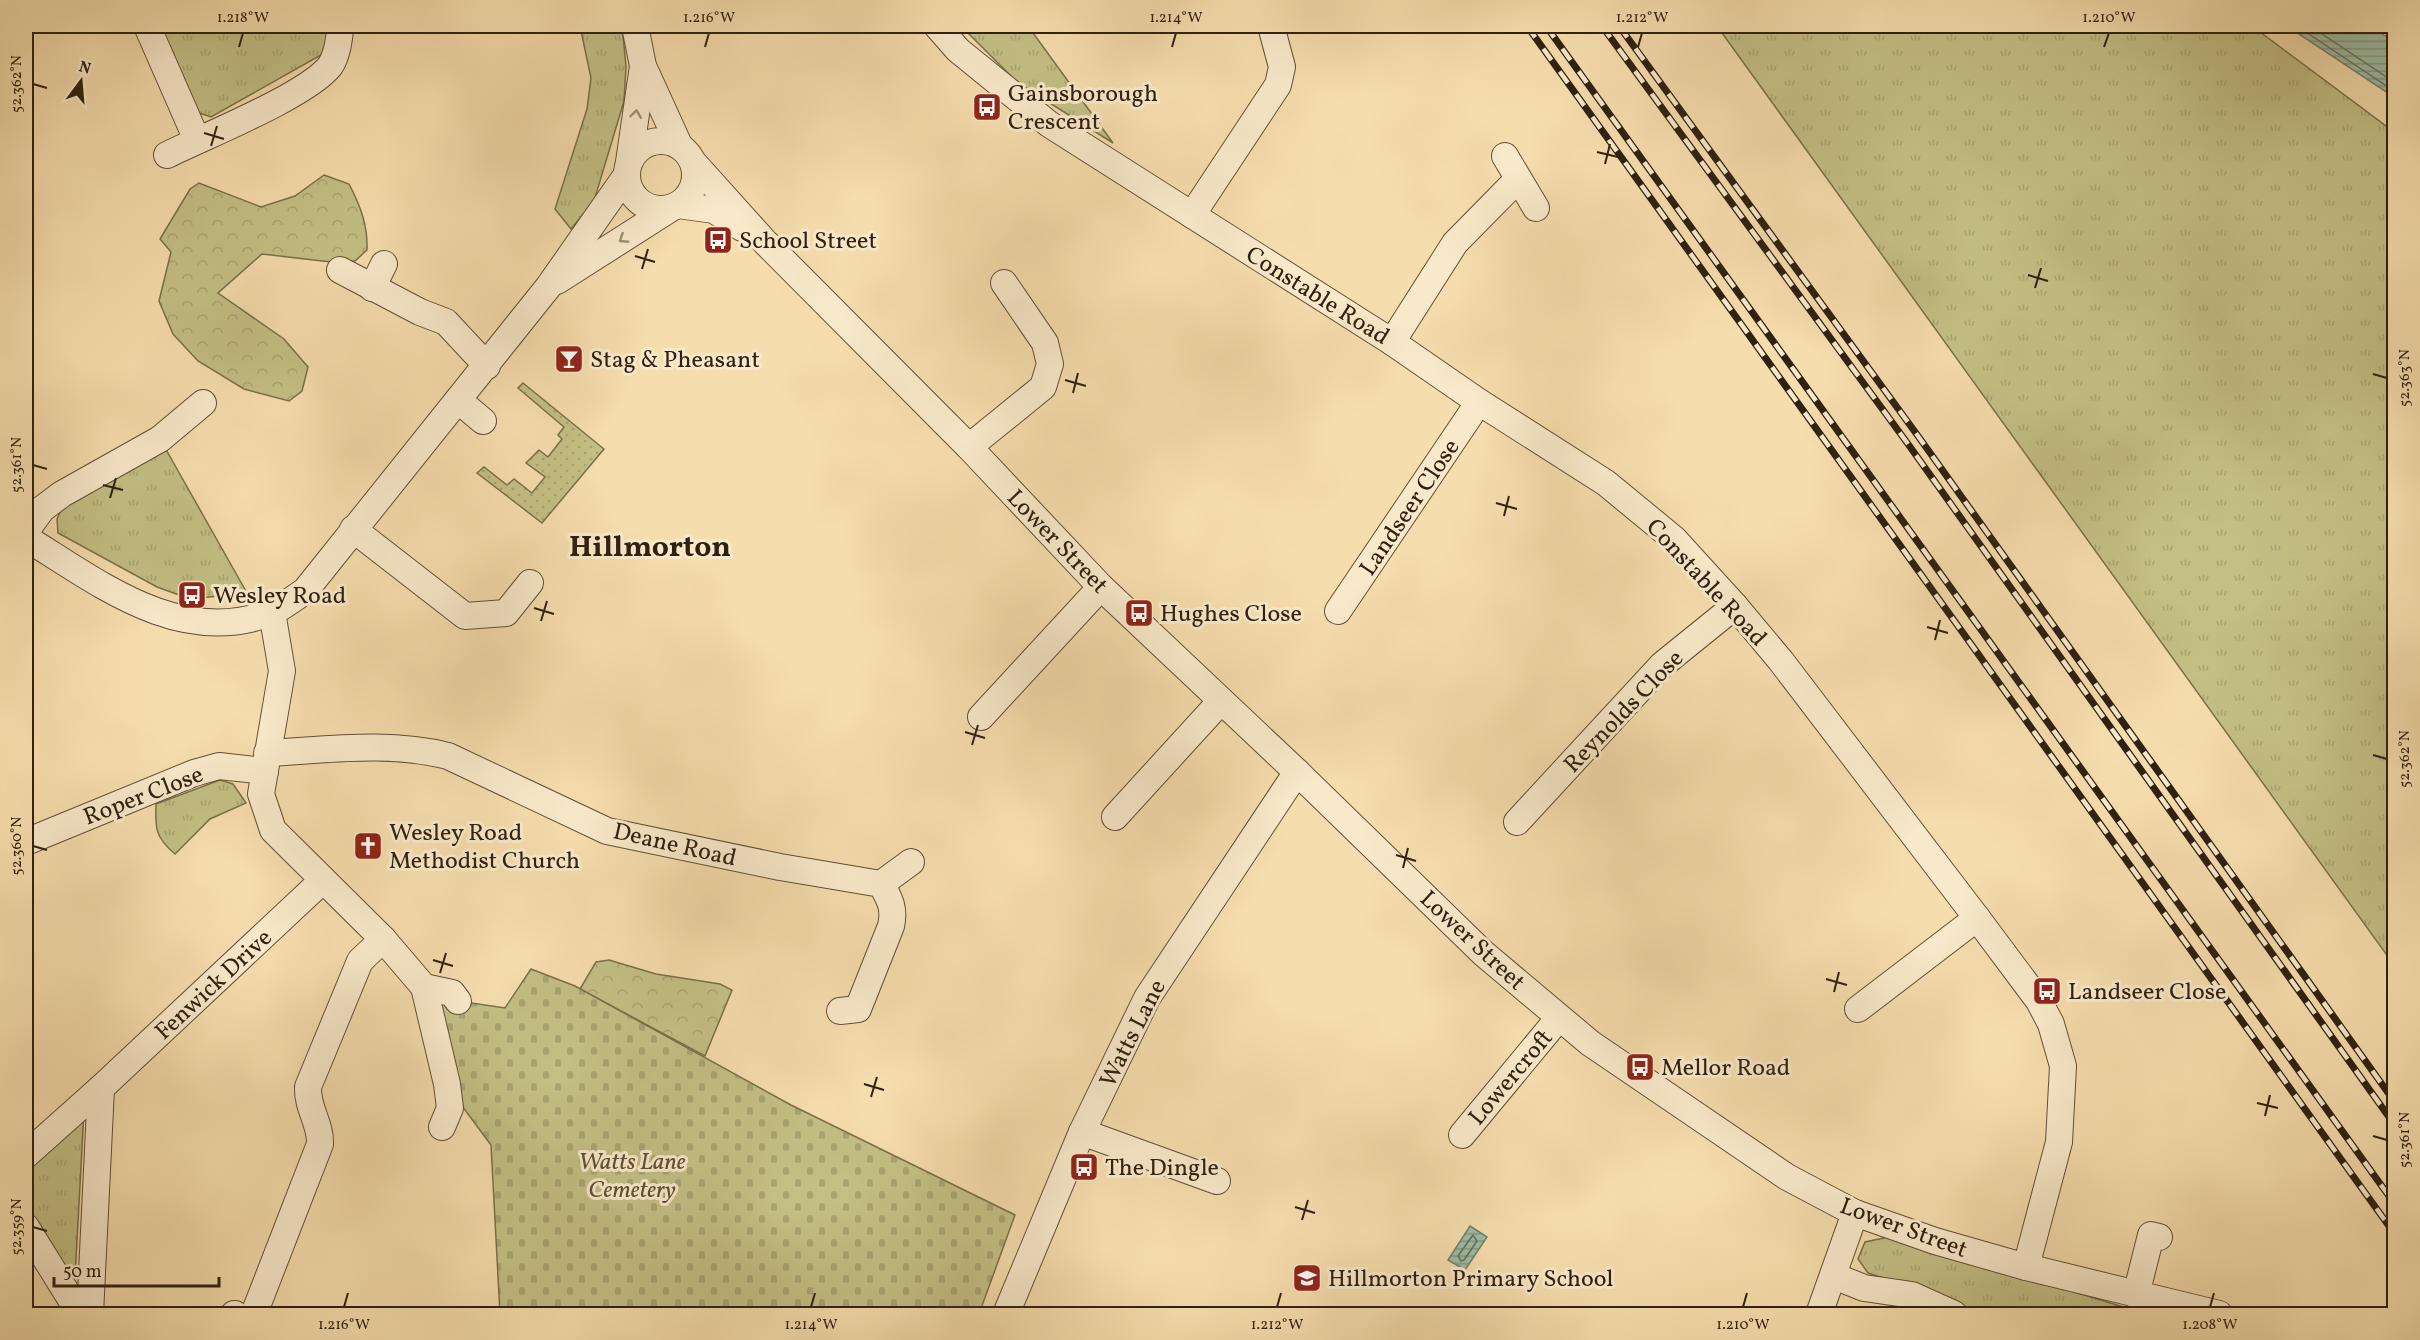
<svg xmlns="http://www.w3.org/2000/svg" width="2420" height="1340" font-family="Vollkorn,serif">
<defs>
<pattern id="grass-tufts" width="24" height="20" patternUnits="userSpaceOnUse" patternTransform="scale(1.5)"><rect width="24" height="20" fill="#c3bf85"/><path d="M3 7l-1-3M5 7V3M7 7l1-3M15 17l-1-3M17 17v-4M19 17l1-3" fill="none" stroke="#a8a472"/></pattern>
<pattern id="forest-crowns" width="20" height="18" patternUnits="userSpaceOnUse" patternTransform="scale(1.5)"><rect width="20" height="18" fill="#c3bf85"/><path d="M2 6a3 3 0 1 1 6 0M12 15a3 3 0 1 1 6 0" fill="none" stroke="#a8a472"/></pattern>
<pattern id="cemetery-stones" width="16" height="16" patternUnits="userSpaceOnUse" patternTransform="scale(1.5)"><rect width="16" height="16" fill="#c3bf85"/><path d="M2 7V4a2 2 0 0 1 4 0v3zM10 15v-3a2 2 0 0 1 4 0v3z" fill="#a8a472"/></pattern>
<pattern id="garden-dots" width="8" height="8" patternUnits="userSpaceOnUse" patternTransform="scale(1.5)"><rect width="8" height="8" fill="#c3bf85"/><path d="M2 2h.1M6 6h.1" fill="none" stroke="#a8a472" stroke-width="1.8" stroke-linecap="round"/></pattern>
<pattern id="water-rules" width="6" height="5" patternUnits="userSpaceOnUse" patternTransform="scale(1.5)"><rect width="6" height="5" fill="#9dbda5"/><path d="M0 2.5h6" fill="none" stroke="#809985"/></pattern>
</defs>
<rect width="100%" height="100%" fill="#f6ddad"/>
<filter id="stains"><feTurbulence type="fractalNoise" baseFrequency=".00333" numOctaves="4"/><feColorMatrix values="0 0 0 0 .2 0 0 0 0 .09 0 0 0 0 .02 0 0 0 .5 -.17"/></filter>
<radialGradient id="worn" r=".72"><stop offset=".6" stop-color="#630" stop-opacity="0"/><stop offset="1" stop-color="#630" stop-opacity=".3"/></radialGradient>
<g fill="url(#grass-tufts)" stroke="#7a704a" stroke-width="1.5">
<path d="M159,26h173l-4,25 -117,66 -15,-5z"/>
<path d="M580,26h42l4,40 -2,35 -30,100 -23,28 -16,-20 32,-100 4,-31z"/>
<path d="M961,26h67l85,117 -95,-60z"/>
<path d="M1717,26h535l142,106v833z"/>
<path d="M164,446l83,147 -57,6 -33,-12 -99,-54 -1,-14 5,-12z"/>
<path d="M220,780l13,4 13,19 -36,16 -35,35c-20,-17 -20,-26 -19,-50z"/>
<path d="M84,1111l-9,166 -4,1 -45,-70v-42z"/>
<path d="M1893,1236l253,78h-179l-31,-19 -68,-22 -10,-14 7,-17z"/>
</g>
<g fill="url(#forest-crowns)" stroke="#7a704a" stroke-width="1.5">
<path d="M324,175l25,9c11,21 19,41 18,66l-12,11 -24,1 -69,-8 -44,39 66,46 24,28 -6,24 -13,10 -45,-12 -46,-28 -25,-27 -14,-33 12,-49 -11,-13 30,-50 9,-6 62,24 34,-11z"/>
<path d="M609,960l47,14 64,10 12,6 -27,66 -125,-67 16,-27z"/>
</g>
<path fill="url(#cemetery-stones)" stroke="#7a704a" stroke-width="1.5" d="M531,969l44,17 216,119 224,110 -36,99h-479l-9,-169 -29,-39 -26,-101 22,-4 47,7z"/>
<path fill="url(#garden-dots)" stroke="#7a704a" stroke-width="1.5" d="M523,383l81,66 -62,74 -65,-50 7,-6 23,18 7,-6 18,14 13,-16 -19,-14 13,-13 9,7 14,-18 -4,-4 6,-8 -46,-39z"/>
<g fill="url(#water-rules)" stroke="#717e69" stroke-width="1.5">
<path d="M2287,26h82l25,15v56z"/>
<path d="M1470,1226l17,11 -22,33 -17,-10z"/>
</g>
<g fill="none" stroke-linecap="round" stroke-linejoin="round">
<g stroke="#666e5a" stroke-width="1.5">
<path d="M2297,26l97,65"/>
<path d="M2310,26l84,56"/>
<path d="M1473,1235l4,6 -13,19 -3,1 -3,-5z"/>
</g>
<g stroke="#624f37" stroke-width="28">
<g id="street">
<path d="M147,26l50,114"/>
<path d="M635,26l8,40 36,79"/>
<path d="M937,26l21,24 91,74 343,218 87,60 127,81 68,56 61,67 46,55 196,257 62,83 12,23 12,42 -4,76 -33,125"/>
<circle cx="661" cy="175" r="34"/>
<path d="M167,155c38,-19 139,-59 163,-89 7,-10 10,-29 10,-40"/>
<path d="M1505,156l31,52"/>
<path d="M629,162l14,-96"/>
<path d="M693,162l72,80 204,205 132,140 196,185 186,181 107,90 197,134 68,36 80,28 91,26 193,47"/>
<path d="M678,205l36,5 28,18"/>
<path d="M1192,215l86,-130 4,-18 -11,-41"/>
<path d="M340,270l80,42 26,10 41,44"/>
<path d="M557,281l116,-74"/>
<path d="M372,288l12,-24"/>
<path d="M1392,342l63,-99 62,-63"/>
<path d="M458,400l25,21"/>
<path d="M969,447l74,-60 7,-23 -5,-21 -41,-60"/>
<path d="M353,529l112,87 41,-3 24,-30"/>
<path d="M26,531l16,-22 20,-15 98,-55 43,-36"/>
<path d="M26,538c73,45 153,109 244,75 12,-5 24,-15 35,-22l244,-305 77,-110"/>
<path d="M1338,611l141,-209"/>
<path d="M272,612l10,59 -21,123 12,36 110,109 41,48 28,6 6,8"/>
<path d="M981,717l120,-130"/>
<path d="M267,753c60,-3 122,-12 181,3l159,75 173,36 101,17c9,15 14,25 10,42l-33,83 -18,2"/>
<path d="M1115,817l106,-116"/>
<path d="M1517,822l145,-157 73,-59"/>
<path d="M26,842l168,-69 25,-7 46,5"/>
<path d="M881,884l30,-22"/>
<path d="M424,987l23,97 3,24 -8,19"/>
<path d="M1858,1009l119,-91"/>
<path d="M1082,1132l135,49"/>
<path d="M1462,1135l96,-116"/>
<path d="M26,1155l75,-67"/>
<path d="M26,1227l54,87"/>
<path d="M1834,1276l30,12 48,7 42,19"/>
<path d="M2136,1295l15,-60 8,2"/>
<path d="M90,1314l11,-226 222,-208"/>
<path d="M234,1314h1"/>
<path d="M254,1314l66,-170c1,-20 -13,-36 -12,-57l52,-126 23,-22"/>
<path d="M1006,1314l76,-182 65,-134 150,-226"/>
<path d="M1819,1314l36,-101"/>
</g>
</g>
<use href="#street" stroke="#f9e9ca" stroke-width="26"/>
<g stroke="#302010" stroke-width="7">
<g id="rail">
<path d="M1527,26l867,1207"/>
<path d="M1546,26l848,1177"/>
<path d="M1602,26l306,418 486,680"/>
<path d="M1619,26l299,410 476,665"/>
</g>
</g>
<use href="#rail" stroke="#f9e9ca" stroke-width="4.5" stroke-dasharray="14" stroke-linecap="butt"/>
</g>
<defs><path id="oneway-chevron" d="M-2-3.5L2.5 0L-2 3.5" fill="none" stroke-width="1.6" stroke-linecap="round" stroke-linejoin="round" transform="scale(1.5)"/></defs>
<g stroke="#9f8f76">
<use href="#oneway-chevron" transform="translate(636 114) rotate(-82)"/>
<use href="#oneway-chevron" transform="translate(623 239) rotate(147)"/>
</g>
<path fill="none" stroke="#302010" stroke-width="2" d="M239,47l4,-14M705,47l4,-14M1172,47l4,-14M1638,47l4,-14M2104,47l5,-14M33,84l14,4M204,133l20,6M211,146l6,-20M1597,152l21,5M1605,164l5,-20M635,256l20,6M642,269l6,-20M2028,275l20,6M2035,288l6,-20M2373,374l14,4M1065,380l21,6M1073,393l5,-20M33,465l14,4M103,485l20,5M110,498l6,-20M1496,503l21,6M1504,516l5,-20M534,608l20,6M541,621l6,-20M1927,627l21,6M1935,640l5,-20M965,732l20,6M972,745l6,-20M2373,755l14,4M33,846l14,4M1396,855l20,6M1403,868l5,-20M433,960l20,6M440,973l6,-20M1826,979l21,6M1834,992l5,-20M864,1084l20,6M871,1097l6,-20M2257,1103l21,5M2265,1116l5,-21M2373,1136l14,4M1295,1207l20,6M1302,1220l6,-20M33,1227l14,4M344,1307l4,-14M811,1307l4,-14M1277,1307l4,-14M1743,1307l4,-14M2210,1307l4,-14"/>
<defs>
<g id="bus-square" transform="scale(1.5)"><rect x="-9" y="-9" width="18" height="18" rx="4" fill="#8f2418" stroke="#f9e9ca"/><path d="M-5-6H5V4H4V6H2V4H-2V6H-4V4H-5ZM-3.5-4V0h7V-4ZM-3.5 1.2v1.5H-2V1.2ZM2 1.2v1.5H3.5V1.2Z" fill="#fff"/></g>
<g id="bar-square" transform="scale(1.5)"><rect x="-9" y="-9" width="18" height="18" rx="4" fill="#8f2418" stroke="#f9e9ca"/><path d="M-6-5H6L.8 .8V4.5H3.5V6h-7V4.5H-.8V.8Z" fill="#fff"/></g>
<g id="church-square" transform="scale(1.5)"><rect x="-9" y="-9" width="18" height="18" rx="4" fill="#8f2418" stroke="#f9e9ca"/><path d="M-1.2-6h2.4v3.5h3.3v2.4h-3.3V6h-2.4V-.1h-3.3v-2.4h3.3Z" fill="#fff"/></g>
<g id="school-square" transform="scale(1.5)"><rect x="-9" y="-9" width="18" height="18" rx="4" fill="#8f2418" stroke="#f9e9ca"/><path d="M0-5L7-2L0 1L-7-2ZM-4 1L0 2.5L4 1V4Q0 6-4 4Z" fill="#fff"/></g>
</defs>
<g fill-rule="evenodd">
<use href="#bus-square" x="987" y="107"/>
<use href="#bus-square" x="718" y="240"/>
<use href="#bar-square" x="569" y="359"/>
<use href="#bus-square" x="192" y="595"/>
<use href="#bus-square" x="1139" y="613"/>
<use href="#church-square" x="368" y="846"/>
<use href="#bus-square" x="2047" y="991"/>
<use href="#bus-square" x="1640" y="1067"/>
<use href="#bus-square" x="1084" y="1167"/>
<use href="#school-square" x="1307" y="1278"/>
</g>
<g text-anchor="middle" stroke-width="6" stroke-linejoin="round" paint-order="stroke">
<g font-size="24" fill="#302010" stroke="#f9e9ca" text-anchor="start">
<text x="1008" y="101">Gainsborough<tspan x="1008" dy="28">Crescent</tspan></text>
<text x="739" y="248">School Street</text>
<text x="590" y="367">Stag &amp; Pheasant</text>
<text x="213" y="603">Wesley Road</text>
<text x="1160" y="621">Hughes Close</text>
<text x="389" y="840">Wesley Road<tspan x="389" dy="28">Methodist Church</tspan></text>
<text x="2068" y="999">Landseer Close</text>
<text x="1661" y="1075">Mellor Road</text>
<text x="1105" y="1175">The Dingle</text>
<text x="1328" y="1286">Hillmorton Primary School</text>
</g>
<g font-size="24" fill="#302010" stroke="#f9e9ca">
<text transform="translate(1318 295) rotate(32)" y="8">Constable Road</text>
<text transform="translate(1409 507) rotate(-56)" y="8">Landseer Close</text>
<text transform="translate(1058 541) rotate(46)" y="8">Lower Street</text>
<text transform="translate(1707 582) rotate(47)" y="8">Constable Road</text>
<text transform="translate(1623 711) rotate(-46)" y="8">Reynolds Close</text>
<text transform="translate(143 795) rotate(-21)" y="8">Roper Close</text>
<text transform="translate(675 844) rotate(13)" y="8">Deane Road</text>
<text transform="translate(1473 940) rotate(43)" y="8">Lower Street</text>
<text transform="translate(213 984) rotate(-43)" y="8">Fenwick Drive</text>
<text transform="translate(1132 1033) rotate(-63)" y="8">Watts Lane</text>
<text transform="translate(1510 1077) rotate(-50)" y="8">Lowercroft</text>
<text transform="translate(1904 1227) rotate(20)" y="8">Lower Street</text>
</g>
<g font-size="24" font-style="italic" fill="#5c5033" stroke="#f9e9ca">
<text x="632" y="1169">Watts Lane<tspan x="632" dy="28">Cemetery</tspan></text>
</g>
<g font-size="30" font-weight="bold" fill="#302010" stroke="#f9e9ca">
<text x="650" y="556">Hillmorton</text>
</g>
</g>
<rect width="2420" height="1340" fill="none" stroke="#f6ddad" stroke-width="66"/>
<g transform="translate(81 81) rotate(16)" stroke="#f9e9ca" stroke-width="4.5" paint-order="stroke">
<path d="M0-4.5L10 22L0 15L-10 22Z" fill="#302010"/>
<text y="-9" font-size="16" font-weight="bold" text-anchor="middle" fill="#302010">N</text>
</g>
<path d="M54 1277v9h165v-9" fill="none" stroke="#302010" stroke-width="3"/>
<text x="63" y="1277" font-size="18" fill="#302010" stroke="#f9e9ca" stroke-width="4.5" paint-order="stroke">50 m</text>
<rect x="33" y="33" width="2354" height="1274" fill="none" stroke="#302010" stroke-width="2"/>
<g font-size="15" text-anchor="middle" fill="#302010">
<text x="243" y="22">1.218°W</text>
<text x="709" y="22">1.216°W</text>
<text x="1176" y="22">1.214°W</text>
<text x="1642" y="22">1.212°W</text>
<text x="2109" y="22">1.210°W</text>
<text transform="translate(16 84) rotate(-90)" y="5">52.362°N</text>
<text transform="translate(2404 378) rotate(-90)" y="5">52.363°N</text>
<text transform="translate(16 465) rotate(-90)" y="5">52.361°N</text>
<text transform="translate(2404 759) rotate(-90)" y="5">52.362°N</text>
<text transform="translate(16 846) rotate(-90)" y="5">52.360°N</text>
<text transform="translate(2404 1140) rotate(-90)" y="5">52.361°N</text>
<text transform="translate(16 1227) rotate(-90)" y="5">52.359°N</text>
<text x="344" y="1329">1.216°W</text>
<text x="811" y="1329">1.214°W</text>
<text x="1277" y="1329">1.212°W</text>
<text x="1743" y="1329">1.210°W</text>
<text x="2210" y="1329">1.208°W</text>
</g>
<rect width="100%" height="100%" filter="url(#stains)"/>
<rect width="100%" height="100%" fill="url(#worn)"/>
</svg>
